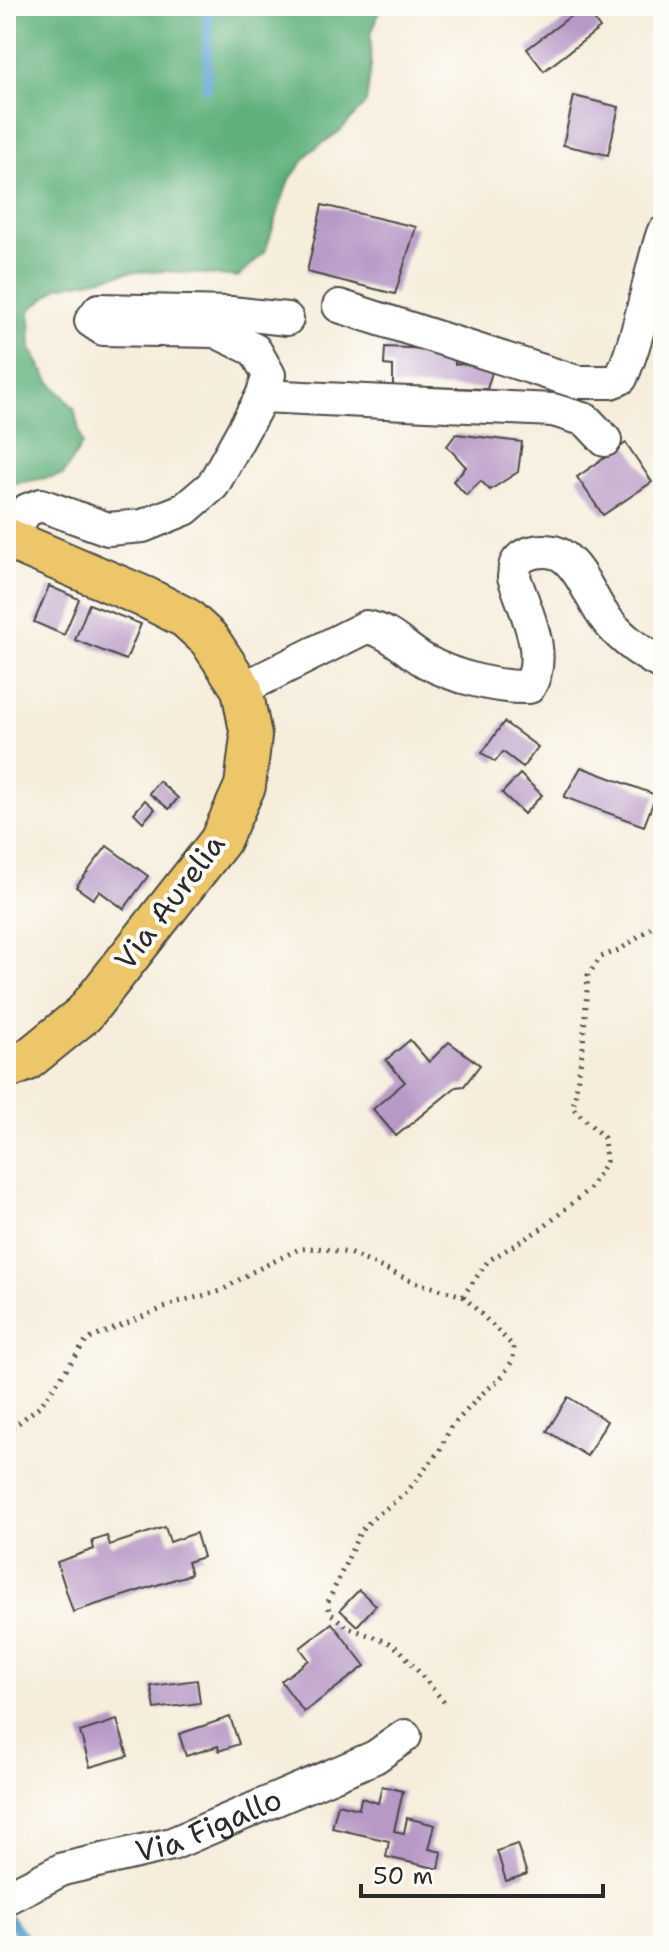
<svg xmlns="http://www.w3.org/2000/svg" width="669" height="1952" font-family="'Shantell Sans',sans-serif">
<rect width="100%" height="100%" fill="#fdfcf7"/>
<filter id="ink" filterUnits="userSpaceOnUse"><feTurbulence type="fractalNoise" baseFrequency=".0125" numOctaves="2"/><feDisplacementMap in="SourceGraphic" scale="16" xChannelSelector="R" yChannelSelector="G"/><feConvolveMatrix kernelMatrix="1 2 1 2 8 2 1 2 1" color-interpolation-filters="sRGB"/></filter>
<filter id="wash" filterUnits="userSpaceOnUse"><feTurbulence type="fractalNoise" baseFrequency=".006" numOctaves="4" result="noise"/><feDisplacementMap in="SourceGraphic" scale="32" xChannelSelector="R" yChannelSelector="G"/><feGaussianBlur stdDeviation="1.8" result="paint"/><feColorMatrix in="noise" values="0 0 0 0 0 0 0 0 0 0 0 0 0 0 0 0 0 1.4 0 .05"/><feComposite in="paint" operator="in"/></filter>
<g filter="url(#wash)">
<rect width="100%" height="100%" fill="#f6eddb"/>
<path fill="#5eb07c" stroke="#446e54" stroke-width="2" d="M6,6h376l-11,28v32l-5,37 -26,28 -30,21 -22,30 -23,70 -27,25 -71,-6 -36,1 -72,15 -29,23 1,39 18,32 25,27 8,36 -19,31 -57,10z"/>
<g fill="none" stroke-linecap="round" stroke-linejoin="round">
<g stroke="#5da3d2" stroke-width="10">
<path d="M207,88l1,-82"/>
<path d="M6,1915l23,31"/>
</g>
</g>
<g id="blocks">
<g fill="#b799c6">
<path d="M584,6l16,22 -56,43 -17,-22z"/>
<path d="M574,96l45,11 -11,48 -45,-10z"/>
<path d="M322,205l94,22 -21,67 -88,-22z"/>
<path d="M385,347l70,3v14l39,1 -7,24 -94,-3v-20l-9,-1z"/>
<path d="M456,434l66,8 -4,30 -28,18 -9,-9 -15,14 -13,-14 13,-14 -19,-21z"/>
<path d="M626,443l26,39 -49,33 -26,-38z"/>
<path d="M49,586l30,13 -15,36 -30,-13z"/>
<path d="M89,604l52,20 -15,36 -51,-20z"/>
<path d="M504,722l34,25 -15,20 -20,-15 -8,10 -13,-9z"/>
<path d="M581,767l75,28 -12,31 -80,-29z"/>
<path d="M520,774l22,21 -18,19 -22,-21z"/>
<path d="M159,781l19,17 -9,11 -20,-16z"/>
<path d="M145,800l10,9 -12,13 -9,-9z"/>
<path d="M107,846l41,30 -24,33 -25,-18 -6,8 -17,-12z"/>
<path d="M410,1040l19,22 20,-20 31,23 -16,21 -8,1 -60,49 -23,-27 32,-27 -19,-22z"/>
<path d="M568,1397l39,24 -20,35 -40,-25z"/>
<path d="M165,1527l5,15 26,-9 7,24 -16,5 4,12 -118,38 -16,-50 37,-13 -2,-8 15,-5 3,9z"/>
<path d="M359,1590l17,15 -19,21 -17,-16z"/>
<path d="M332,1623l33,43 -61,46 -23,-31 28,-21 -9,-12z"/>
<path d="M197,1680l3,23 -45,6 -4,-23z"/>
<path d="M230,1717l9,27 -20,7 -1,-5 -32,10 -7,-22z"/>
<path d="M117,1720l11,36 -38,11 -10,-35z"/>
<path d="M382,1786l21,5 -9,40 10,2 3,-15 28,7 -6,24 13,3 -3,17 -53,-12 3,-16 -57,-13 6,-24 21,5 2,-11 17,5z"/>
<path d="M517,1844l10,30 -21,7 -9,-30z"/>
</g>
</g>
</g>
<g filter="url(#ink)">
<use href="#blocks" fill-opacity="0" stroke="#494845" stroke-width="2"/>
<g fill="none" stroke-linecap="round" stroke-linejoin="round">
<g stroke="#494845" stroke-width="36">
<g id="minor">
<path d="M339,306l238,76h34l10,-4c21,-47 26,-97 42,-145"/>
<path d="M262,396l291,14 33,10 19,20"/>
<path d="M7,539l20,-29 14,-5 67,24 35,-3 42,-17 28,-24 49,-89 7,-21 -14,-25 -40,-19 -112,-2 -12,-8 8,-11 132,3 56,6"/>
<path d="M242,689l124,-62c25,4 38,22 59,34 28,16 73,27 104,26 20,-33 -4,-76 -15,-110 1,-4 0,-9 2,-13 7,-14 33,-16 45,-9 18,11 29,40 40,57 15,22 38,40 62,52"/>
<path id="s1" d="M6,1898l57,-29 109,-25 203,-87 30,-21"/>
</g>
</g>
<g stroke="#494845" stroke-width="44">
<path id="major" d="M6,538l141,60 39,20 23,21 33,50 9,47 -6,50 -25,55 -136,173 -58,47 -20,8"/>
</g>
<g stroke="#494845" stroke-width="5" stroke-dasharray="2 6" stroke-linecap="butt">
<path d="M6,1433l35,-28 46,-65 91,-38 43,-11 29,-18 49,-24 18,-1 32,5 65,29 49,14 25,-35 56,-34 46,-39 16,-26 -2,-24 -31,-30 10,-61 5,-72 13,-18 20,-8 42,-30"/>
<path d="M444,1702l-43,-51 -11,-8 -43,-16 -18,-15 -1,-10 32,-70 11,-12 35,-27 34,-43 10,-22 33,-35 18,-15 12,-18 1,-13 -51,-51"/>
</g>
<use href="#minor" stroke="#fff" stroke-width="32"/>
<use href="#major" stroke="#ecc669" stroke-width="40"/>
</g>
</g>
<g text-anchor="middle" stroke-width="8" stroke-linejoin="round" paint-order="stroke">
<g font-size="30" fill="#2b2b2b" stroke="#fdfcf7">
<text transform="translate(170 902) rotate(-53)" y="10">Via Aurelia</text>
<text dy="10" stroke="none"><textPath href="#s1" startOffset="216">Via Figallo</textPath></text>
</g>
</g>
<rect width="669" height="1952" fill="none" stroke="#fdfcf7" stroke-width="32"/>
<path d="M361 1884v12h242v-12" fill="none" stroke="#2b2b2b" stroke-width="4"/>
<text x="373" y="1884" font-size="24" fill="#2b2b2b" stroke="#fdfcf7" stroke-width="6" paint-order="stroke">50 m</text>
</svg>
